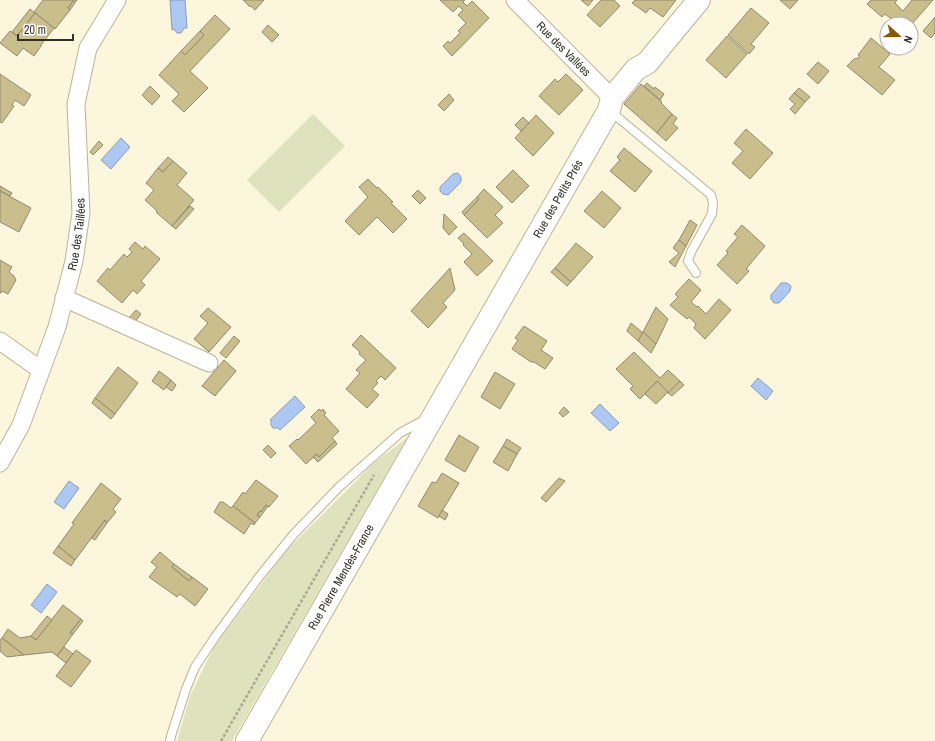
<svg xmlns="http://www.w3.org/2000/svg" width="935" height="741" font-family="'Archivo Narrow',sans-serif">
<rect width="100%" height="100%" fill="#fcf6dc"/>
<g fill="#dee2bd">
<path d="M313,114l32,32 -66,66 -32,-32z"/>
<path d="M407,438l-175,303h-55l13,-45 24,-49 72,-96 89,-89z"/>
</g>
<g fill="#aec8f4" stroke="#899bb6">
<path d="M170,0h15l2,28h-3l-3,5h-4l-3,-4 -2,1z"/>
<path d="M121,138l9,9 -19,22 -10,-9z"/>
<path d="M458,173l3,4v5l-13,13 -5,-1 -3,-3v-4l13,-13z"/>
<path d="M781,283h6l4,3 -1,5 -11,12h-5l-3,-4v-4z"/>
<path d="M758,378l15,13 -7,9 -15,-14z"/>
<path d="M295,396l10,11 -25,23 -2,-2h-5l-2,-3v-4l-1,-1z"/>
<path d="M600,404l19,19 -9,8 -19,-18z"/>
<path d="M69,481l10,7 -15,21 -10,-7z"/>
<path d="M47,584l10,8 -16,21 -10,-8z"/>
</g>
<g fill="#cabe8c" stroke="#8f8972">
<path d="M43,0h31l-6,8 2,2 -15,19 -21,-17z"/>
<path d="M74,0h3l-7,10 -2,-2z"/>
<path d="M243,0h21l-9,10 -4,-4 -1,1z"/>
<path d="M440,0h25l-2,2 4,4 5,-5 17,17 -37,38 -9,-10 5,-5 2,2 10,-10 -2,-2 8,-8 -8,-8 5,-5 -4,-4 -6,6z"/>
<path d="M581,0h12l-5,6z"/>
<path d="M601,0h13l6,6 -20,21 -13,-12z"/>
<path d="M635,0h41l-13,17 -13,-9 -4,5 -14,-10z"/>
<path d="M780,0h18l-8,9z"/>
<path d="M871,0h26l-2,3 8,8 9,-11h21l-22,25v-1h-20l3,-3 -9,-7 -3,3 -15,-13z"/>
<path d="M751,8l18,15 -18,21 4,3 -6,7 -21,-19z"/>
<path d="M30,9l5,4 -18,23 -5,-4z"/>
<path d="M35,13l19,15 -13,17v1l-7,10 -11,-8 -6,8 -17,-13 10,-12 7,5z"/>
<path d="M215,15l15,14 -40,42 18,17 -24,24 -12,-11 7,-7 -20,-19 22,-24 4,4 19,-20 -4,-4z"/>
<path d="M935,17v16l-4,5 -8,-7z"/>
<path d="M268,25l11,10 -7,7 -10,-10z"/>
<path d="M200,31l4,4 -19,20 -4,-4z"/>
<path d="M727,36l20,18 -21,24 -20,-18z"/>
<path d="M871,38l19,16 -11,13 16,13 -13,15 -35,-29 7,-7 4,-1 2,-2 -2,-1z"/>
<path d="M818,62l11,9 -11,13 -11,-10z"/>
<path d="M0,74l31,21 -7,11 -9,-6 -3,5 2,1 -12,17 -2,-1z"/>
<path d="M566,74l17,16 -24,25 -20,-19 16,-17 3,3z"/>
<path d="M647,83l7,6 1,-2 9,7 -4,6 -16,-14z"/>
<path d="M641,84l21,18 -1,1 11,11 -15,19 -33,-29z"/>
<path d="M150,86l10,10 -8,9 -10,-10z"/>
<path d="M799,88l11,9 -5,5 -11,-9z"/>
<path d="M794,93l11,9 -10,12 -5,-5 5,-5 -6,-5z"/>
<path d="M449,94l5,6 -10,11 -6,-6z"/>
<path d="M672,114l5,4 -4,6 5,4 -12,13 -9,-8z"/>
<path d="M536,115l18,18 -21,23 -18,-18z"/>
<path d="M523,117l6,6 -8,8 -6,-6z"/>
<path d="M746,129l27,24 -23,26 -18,-16 11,-12 -9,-8z"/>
<path d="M99,141l4,4 -10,10 -3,-3z"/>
<path d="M624,148l28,23 -17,21 -25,-21 10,-11 -3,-3z"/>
<path d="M168,157l5,4 -10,11 -5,-4z"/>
<path d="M173,161l14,12 -10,12 17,15 -22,26 -16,-14 1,-1 -12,-11 9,-10 -8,-7 12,-15 5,4z"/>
<path d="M513,170l16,16 -17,17 -16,-16z"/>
<path d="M368,179l9,9 1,-1 15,15 -2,1 16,16 -14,14 -16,-16 -18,18 -14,-14 23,-24 -9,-10z"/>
<path d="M0,186l12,7 -2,3 -10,-5z"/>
<path d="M484,189l19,18 -8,8 8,8 -16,15 -23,-23 15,-16 -2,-2z"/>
<path d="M418,190l8,8 -6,6 -8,-8z"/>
<path d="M0,191l31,17 -12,24 -19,-10z"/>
<path d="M602,191l19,17 -17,20 -20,-17z"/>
<path d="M477,197l2,2 -15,16 -2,-3z"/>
<path d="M190,206l4,3 -18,20 -4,-3z"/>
<path d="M444,214l13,13 -8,8 -6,-7z"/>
<path d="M690,220l7,5 -11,21 -7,-6z"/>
<path d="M742,225l23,21 -19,23 3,2 -12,13 -20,-19 11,-12 -2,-2 12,-14 -4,-3z"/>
<path d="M464,233l29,28 -16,15 -13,-14 8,-8 -9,-9 1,-1 -6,-6z"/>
<path d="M679,240l7,6 -11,21 -6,-5 10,-9 -6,-5z"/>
<path d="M135,242l8,7 2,-3 15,13 -19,22 4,4 -8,9 -4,-4 -11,13 -25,-22 11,-13 2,2 14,-16 3,3 5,-5 -3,-3z"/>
<path d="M576,243l17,14 -22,25 -16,-14z"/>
<path d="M0,260l12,7 -3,5 5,4 2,4 -8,14 -6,-3 -1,2h-1z"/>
<path d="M450,268l5,22 -12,13 4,4 -19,21 -17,-17z"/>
<path d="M555,268l16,14 -4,4 -16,-14z"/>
<path d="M689,279l12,11 -10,12 6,5 1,-1 8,8 13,-15 12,11 -26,29 -11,-11 2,-4 -7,-7 -2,2 -17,-14 8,-8 -3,-3z"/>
<path d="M656,307l12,12 -12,25 -13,-12z"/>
<path d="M208,308l23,19 -22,25 -15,-13 14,-16 -8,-7z"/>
<path d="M136,310l5,4 -7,9 -6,-4z"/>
<path d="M631,323l12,10 -5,8 -11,-10z"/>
<path d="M524,326l23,15 -6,9 12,8 -8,11 -11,-7h-3l-19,-13 6,-9 -3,-2z"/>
<path d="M643,332l13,12 -5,9 -13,-12z"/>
<path d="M361,335l35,33 -11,12 -4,-4 -5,5 2,2 -6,6 7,6 -12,13 -21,-19 14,-16 -4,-3 10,-10 -7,-6 1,-2 -8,-7z"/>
<path d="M234,336l6,5 -14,17 -6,-5z"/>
<path d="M634,352l26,26 8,-8 12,11 -12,12 -11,-12 -17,18 -10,-10 3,-3 -17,-17z"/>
<path d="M224,360l12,11 -21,25 -13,-10z"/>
<path d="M118,367l20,16 -23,31 -20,-16z"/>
<path d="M159,371l12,9 -7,10 -12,-9z"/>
<path d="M495,372l20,12 -15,25 -19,-12z"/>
<path d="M171,380l5,5 -4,6 -6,-4z"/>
<path d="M657,381l11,11 -12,12 -11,-10z"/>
<path d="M680,381l4,4 -12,11 -4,-3z"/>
<path d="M95,398l20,16 -4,5 -19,-16z"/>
<path d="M564,407l5,5 -6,5 -4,-4z"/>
<path d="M319,409l2,2 2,-2 3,4 -2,2 15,16 -7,7 3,3 -16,16 -2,-3 -11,10 -17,-18 8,-7 1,1 18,-17 -5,-6z"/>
<path d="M459,435l20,12 -14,25 -20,-12z"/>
<path d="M507,439l14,9 -4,6 -14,-8z"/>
<path d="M335,441l2,3 -19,18 -5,-5 4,-3 2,3z"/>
<path d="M268,445l8,8 -5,5 -8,-8z"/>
<path d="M503,446l14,8 -9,17 -15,-9z"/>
<path d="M442,473l17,10 -21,35 -20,-12 14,-24 4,1z"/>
<path d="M559,478l6,3 -19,21 -5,-4z"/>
<path d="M256,480l22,16 -9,11 -3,-2 -5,7 -1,-1 -3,4 3,2 -5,6 -22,-17 10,-14 2,2z"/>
<path d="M101,483l20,16 -8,10 3,3 -9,11 -2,-3 -30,40 -17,-14 16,-22 -2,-1z"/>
<path d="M220,502h3l8,6 2,-2 22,17 -1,2 -3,-2 -7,11 -30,-22z"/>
<path d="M266,505l2,1 -8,11 -3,-2 3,-4 1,1z"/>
<path d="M442,510l6,4 -3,6 -6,-4z"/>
<path d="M105,520l2,3 -12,17 -3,-2z"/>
<path d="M58,546l17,14 -4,6 -18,-13z"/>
<path d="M160,552l14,12 -2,3 17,14 3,-4 16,12 -13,17 -15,-12 -3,3 -28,-20 8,-10 -6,-5z"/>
<path d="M174,564l18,13 -3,4 -17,-14z"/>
<path d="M63,605l18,14 -11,14 3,1 -16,22 -5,-4 -28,3 -22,-17 6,-9 12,9 11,-2 5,4z"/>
<path d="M47,616l5,4 -16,20 -5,-4z"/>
<path d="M81,619l2,2 -10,13 -3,-1z"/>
<path d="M2,638l22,17 -17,2 -7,-6v-11z"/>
<path d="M64,647l9,7 -7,9 -9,-7z"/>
<path d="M76,650l15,11 -20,26 -15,-11z"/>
</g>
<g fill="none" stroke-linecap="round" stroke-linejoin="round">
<g stroke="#b9b39a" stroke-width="10">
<g id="lane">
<path d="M610,111l101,84 2,8 -1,11 -21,38 -3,9 8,12"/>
<path d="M170,741l1,-5 15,-47 9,-22 20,-30 44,-60 34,-42 46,-48 61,-54 26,-14"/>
</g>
</g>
<g stroke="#b9b39a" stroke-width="19">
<g id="street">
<path id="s1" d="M515,0l97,98"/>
<path d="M64,298l145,65"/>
<path d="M0,341l41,29"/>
<path id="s2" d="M0,463l21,-38 36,-98 17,-66 7,-48 -5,-109 12,-56 29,-48"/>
</g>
</g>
<g stroke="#b9b39a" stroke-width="24">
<g id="secondary">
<path id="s3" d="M247,741l362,-631 3,-12 24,-29 11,-6 52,-63"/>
</g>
</g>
<path stroke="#aba793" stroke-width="2.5" stroke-dasharray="3 2" stroke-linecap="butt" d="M221,741l153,-266"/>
<use href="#lane" stroke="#fff" stroke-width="8"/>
<use href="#street" stroke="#fff" stroke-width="17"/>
<use href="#secondary" stroke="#fff" stroke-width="22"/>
</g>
<g text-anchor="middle" stroke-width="4" stroke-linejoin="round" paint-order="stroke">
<g font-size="12" fill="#333127" stroke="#fff">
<text dy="4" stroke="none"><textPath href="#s1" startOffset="69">Rue des Vallées</textPath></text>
<text dy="4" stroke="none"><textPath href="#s3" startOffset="625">Rue des Petits Prés</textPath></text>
<text dy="4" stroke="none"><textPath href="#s2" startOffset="243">Rue des Taillées</textPath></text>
<text dy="4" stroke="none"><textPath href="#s3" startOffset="189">Rue Pierre Mendès-France</textPath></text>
</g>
</g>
<g transform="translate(899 36) rotate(111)"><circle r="19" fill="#ffffff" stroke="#adada9"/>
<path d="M0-3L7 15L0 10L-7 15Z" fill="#895900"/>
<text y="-6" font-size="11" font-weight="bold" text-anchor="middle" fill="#333127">N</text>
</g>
<path d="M18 34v6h55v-6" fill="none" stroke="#333127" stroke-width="2"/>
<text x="24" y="34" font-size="12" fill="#333127" stroke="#ffffff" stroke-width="3" paint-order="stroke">20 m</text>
</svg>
